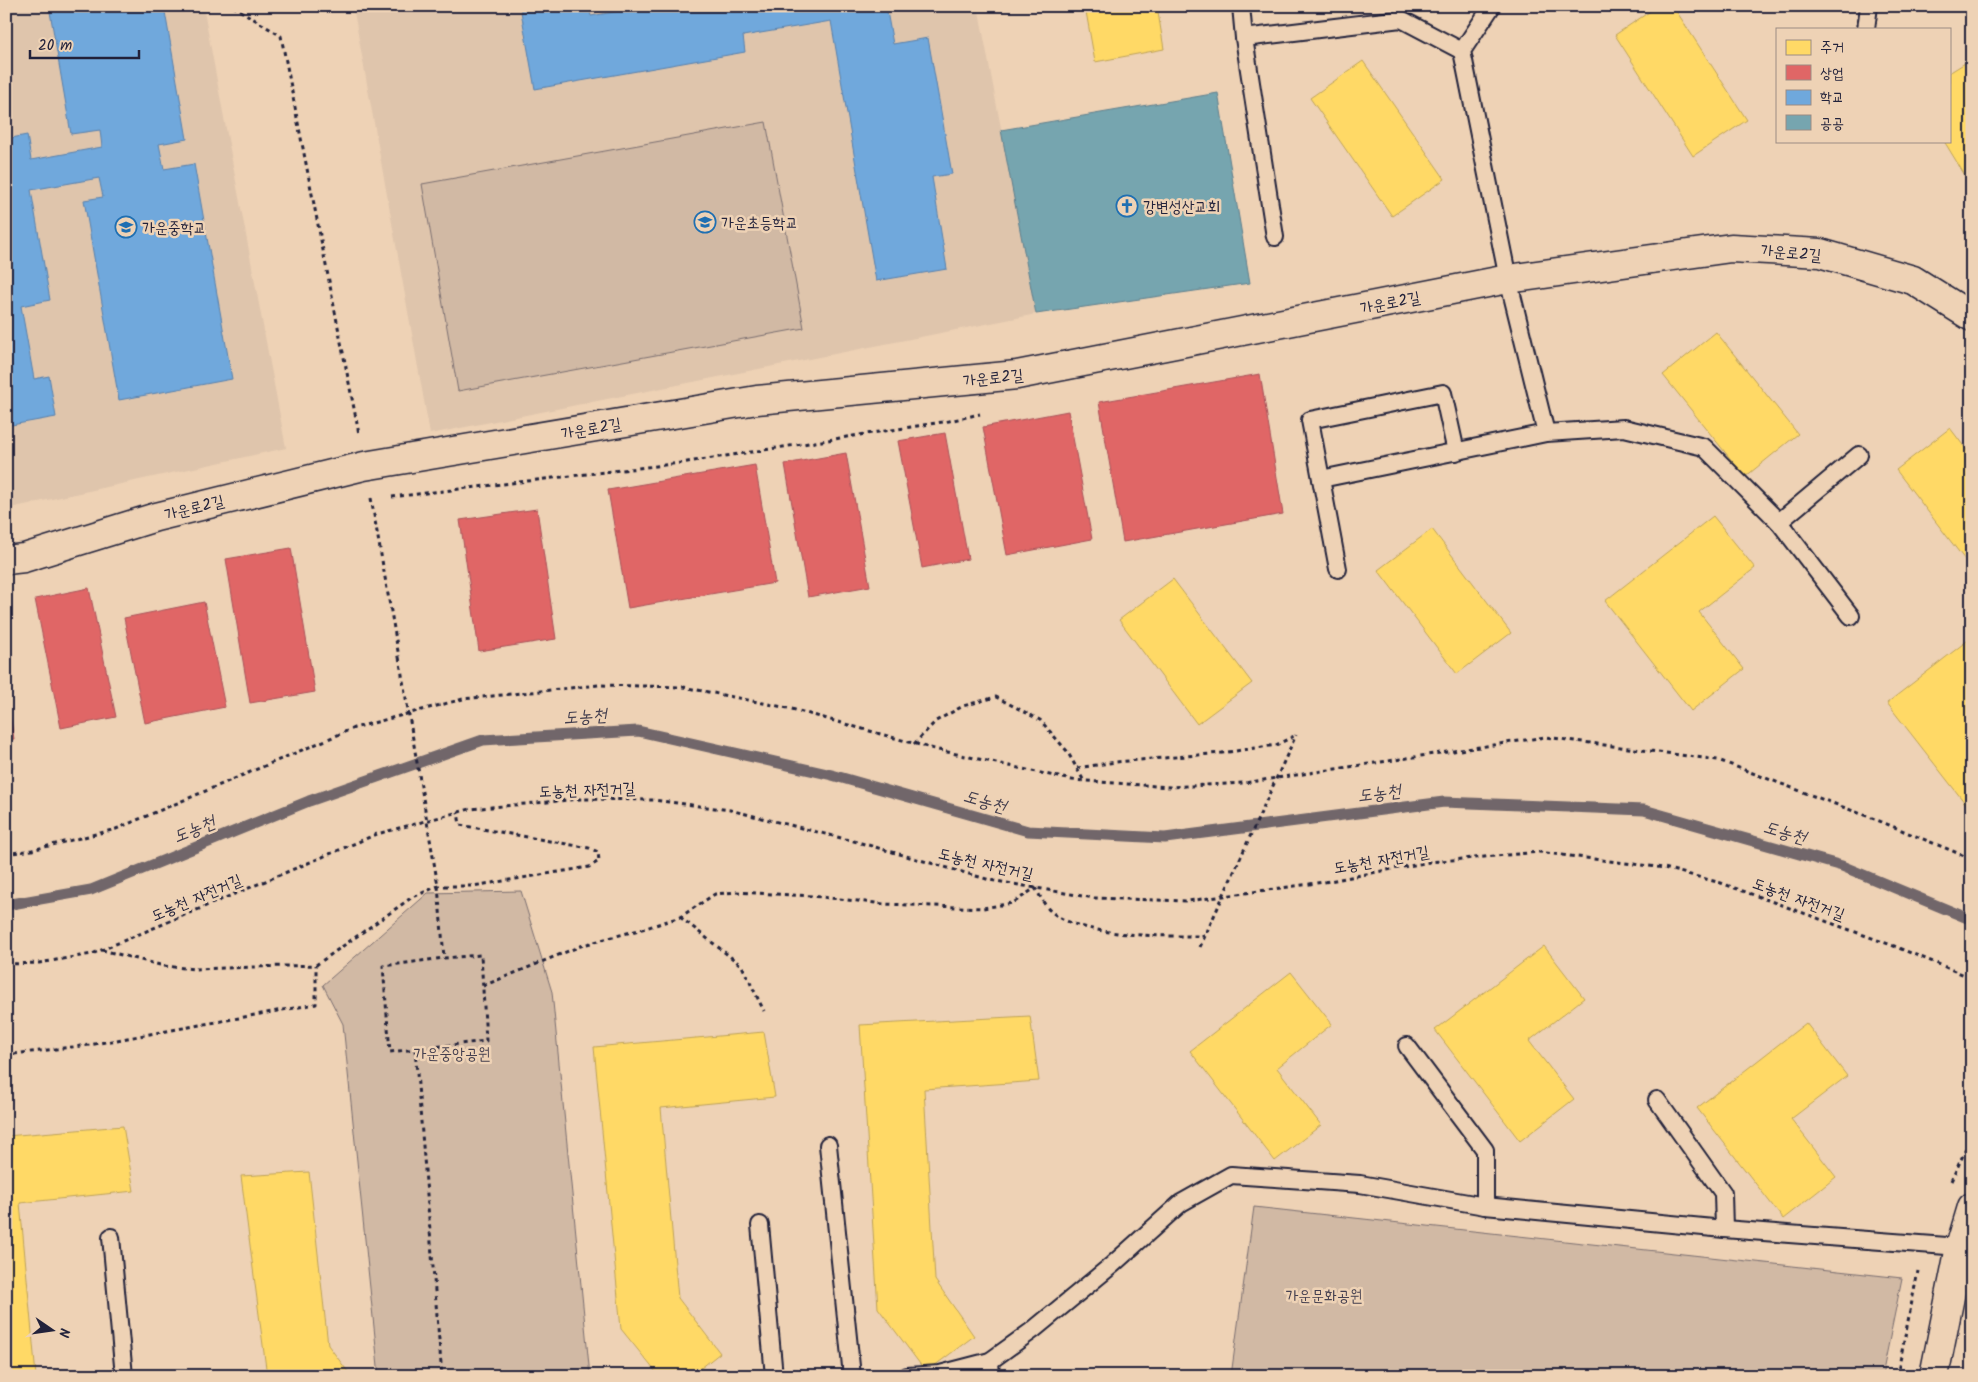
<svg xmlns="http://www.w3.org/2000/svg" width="1978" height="1382" font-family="Kalam,'Poor Story',sans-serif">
<rect width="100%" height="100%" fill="#eed2b5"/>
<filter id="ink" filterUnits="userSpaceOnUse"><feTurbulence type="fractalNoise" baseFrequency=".02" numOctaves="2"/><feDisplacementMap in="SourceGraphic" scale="10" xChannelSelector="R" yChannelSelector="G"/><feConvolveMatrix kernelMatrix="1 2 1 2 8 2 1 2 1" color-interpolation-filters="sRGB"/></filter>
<g filter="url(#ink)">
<g fill="#dfc5ac">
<path d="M6,6h197l83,442 -280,61z"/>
<path d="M353,6h625l58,308 -606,120z"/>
</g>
<g fill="#d1b9a4" stroke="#7a6e70">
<path d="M766,122l38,206 -346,63 -36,-207z"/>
<path d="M521,891l31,101 38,384h-211l-36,-352 -20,-39 105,-92z"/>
<path d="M1254,1207l648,71 -20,98h-651z"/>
</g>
<g fill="#ffd966" stroke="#bda259">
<path d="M1085,6h72l7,43 -69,13z"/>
<path d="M1658,6h15l74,114 -54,36 -78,-121z"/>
<path d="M1970,60l2,3v124l-28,-46h5v-68z"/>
<path d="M1363,61l82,118 -53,37 -82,-118z"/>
<path d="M1716,332l82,102 -53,43 -82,-102z"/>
<path d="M1950,428l22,29v112l-76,-99z"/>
<path d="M1713,516l42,52 -56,44 45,57 -53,42 -86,-110z"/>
<path d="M1432,529l79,104 -54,41 -79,-104z"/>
<path d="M1173,579l79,104 -55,41 -78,-104z"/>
<path d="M1972,637v175l-85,-109z"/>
<path d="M1544,946l40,52 -55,43 45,58 -54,42 -85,-111z"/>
<path d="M1291,972l41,52 -55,44 44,57 -46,36 -85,-110z"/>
<path d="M1030,1016l9,65 -115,8 11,191 39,56 -48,36 -48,-64 -18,-283z"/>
<path d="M1806,1023l41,53 -56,43 45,58 -53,42 -86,-111z"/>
<path d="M764,1032l11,65 -114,11 17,190 42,55 -29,23h-32l-38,-47 -27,-282z"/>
<path d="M123,1126l11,65 -114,12 16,173h-30v-240z"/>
<path d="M309,1172l19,173 23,31h-84l-26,-200z"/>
</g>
<g fill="#e06666" stroke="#a75259">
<path d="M1260,374l23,140 -160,28 -24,-140z"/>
<path d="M1068,411l24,128 -85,16 -24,-128z"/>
<path d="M945,433l23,126 -46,9 -24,-127z"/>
<path d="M846,453l24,133 -62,11 -23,-133z"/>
<path d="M755,465l20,118 -147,25 -20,-118z"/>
<path d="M537,509l19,130 -77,12 -19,-131z"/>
<path d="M291,548l24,144 -65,11 -24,-144z"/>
<path d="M89,588l27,129 -55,11 -26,-129z"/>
<path d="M204,602l21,105 -80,16 -21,-105z"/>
<path d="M6,690l8,49 -8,1z"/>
</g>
<g fill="#6fa8dc" stroke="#5880ac">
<path d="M49,6h115l23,133 -28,5 5,25 30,-5 38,215 -113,21 -35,-200 19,-3 -4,-19 -68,12 19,110 -29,6 13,73 15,-3 7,41 -50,9v-287l21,-4 4,25 71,-13 -2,-17 -29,4z"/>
<path d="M520,6h69l2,10 40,-7v-3h255l7,38 35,-6 24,136 -20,3 15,92 -71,12 -45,-260 -88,15 2,16 -210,37z"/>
</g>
<path fill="#76a5af" stroke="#5d7e8c" d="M1218,93l32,190 -214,31 -35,-184z"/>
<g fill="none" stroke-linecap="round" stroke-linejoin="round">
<path stroke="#71666a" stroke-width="11" d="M6,905l85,-15 218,-89 174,-61 155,-9 194,44 196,56 137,7 279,-36 200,8 198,56 130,54"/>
<g stroke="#22223b" stroke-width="20">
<g id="service">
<path d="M1241,6l3,32 157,-19 61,32"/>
<path d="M1866,29l3,-23"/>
<path d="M1244,38l31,199"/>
<path d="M1546,433l78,-5 80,19 75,75 72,94"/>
<path d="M1456,452l-13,-59 -133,27 11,59 225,-46 -38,-154 -46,-228 30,-45"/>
<path d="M1321,479l17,90"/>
<path d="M1779,522l80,-67"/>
<path d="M1407,1046l78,104v56"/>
<path d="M1657,1100l66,93 1,36"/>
<path d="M828,1145l24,231"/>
<path d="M760,1225l14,151"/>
<path d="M111,1237l13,139"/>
<path d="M990,1361l1,15"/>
<path d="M907,1376l33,-2 50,-13 43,-31 79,-65 69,-62 50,-28 129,9 125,22 239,23 236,18"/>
</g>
</g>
<g stroke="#22223b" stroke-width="31">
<g id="minor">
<path d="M6,560l18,-2 132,-41 208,-51 393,-66 260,-25 491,-96 223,-31 89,5 93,27 59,37"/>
<path d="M1934,1376l26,-129 12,-40"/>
</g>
</g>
<g stroke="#22223b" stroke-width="3" stroke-dasharray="4 4" stroke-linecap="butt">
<path d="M233,6l48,30 78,398"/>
<path d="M392,497l289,-34 268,-42 31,-7"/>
<path d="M371,498l28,159"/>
<path d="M914,744l22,-23 27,-15 33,-9 44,23 27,31 17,30"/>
<path d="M1077,768l39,-6 106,-9 54,-8 20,-10"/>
<path d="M6,854l26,-4 84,-21 238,-101 109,-29 136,-14 84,2 105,21 146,41 138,31 98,7 74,-4 301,-46 173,23 154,58 100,41"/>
<path d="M438,886l6,72 37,-3 5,86 -96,11 -7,-86 61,-8"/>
<path d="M680,917l62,49 22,45"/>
<path d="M102,950l62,16 31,3 121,-4 95,-67 27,-12h35l116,-19 10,-6 -1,-9 -9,-4 -129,-23 -2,-13"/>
<path d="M6,964l33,-1 53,-9 285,-120 93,-25 110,-10 74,1 76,10 131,33 129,37 104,18 94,3 136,-19 106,-20 109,-10 125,16 57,15 173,63 78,32"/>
<path d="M483,986l100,-41 63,-17 34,-11 35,-23 21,-2 76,4 72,8 99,4 30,-5 22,-15c5,7 10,20 18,25 33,25 111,23 152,23"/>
<path d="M415,1049l27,327"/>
<path d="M6,1055l83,-10 227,-41v-39"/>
<path d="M1951,1181l21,-45"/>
<path d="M1897,1376l21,-105"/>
</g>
<use href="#service" stroke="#eed2b5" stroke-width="16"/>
<use href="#minor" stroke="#eed2b5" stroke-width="28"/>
<g stroke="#22223b" stroke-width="3" stroke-dasharray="4 4" stroke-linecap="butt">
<path d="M399,657l39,229"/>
<path d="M1200,947l96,-212"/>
</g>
</g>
</g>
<defs>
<g id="church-ring" transform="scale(1.125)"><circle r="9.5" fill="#eed2b5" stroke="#1f6fb2" stroke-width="1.5"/><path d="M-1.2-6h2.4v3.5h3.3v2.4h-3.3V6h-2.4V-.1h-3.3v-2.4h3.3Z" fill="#1f6fb2"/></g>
<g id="school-ring" transform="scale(1.125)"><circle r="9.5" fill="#eed2b5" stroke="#1f6fb2" stroke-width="1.5"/><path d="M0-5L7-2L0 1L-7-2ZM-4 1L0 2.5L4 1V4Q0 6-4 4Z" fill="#1f6fb2"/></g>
</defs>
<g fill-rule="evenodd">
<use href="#church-ring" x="1127" y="206"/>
<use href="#school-ring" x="705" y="222"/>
<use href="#school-ring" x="126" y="227"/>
</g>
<g text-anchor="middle" stroke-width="5" stroke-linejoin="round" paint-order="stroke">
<g font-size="16" fill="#22223b" stroke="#eed2b5" text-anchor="start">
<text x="1143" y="212">강변성산교회</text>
<text x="721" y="228">가운초등학교</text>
<text x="142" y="233">가운중학교</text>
</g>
<g font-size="16" fill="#22223b" stroke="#eed2b5">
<text transform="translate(1791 252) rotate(5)" y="6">가운로2길</text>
<text transform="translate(1390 302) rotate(-11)" y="6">가운로2길</text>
<text transform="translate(993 377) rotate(-6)" y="6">가운로2길</text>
<text transform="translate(591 428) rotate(-10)" y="6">가운로2길</text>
<text transform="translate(194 507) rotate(-14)" y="6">가운로2길</text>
<text transform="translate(587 789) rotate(-2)" y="6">도농천 자전거길</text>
<text transform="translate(1381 859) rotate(-10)" y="6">도농천 자전거길</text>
<text transform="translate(986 863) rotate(13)" y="6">도농천 자전거길</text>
<text transform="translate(196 897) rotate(-23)" y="6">도농천 자전거길</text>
<text transform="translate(1799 898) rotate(20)" y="6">도농천 자전거길</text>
</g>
<g font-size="16" fill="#454050" stroke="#eed2b5">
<text x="452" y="1059">가운중앙공원</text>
<text x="1324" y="1301">가운문화공원</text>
</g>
<g font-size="18" font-style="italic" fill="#433e4e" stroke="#eed2b5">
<text transform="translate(585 716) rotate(-4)" y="6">도농천</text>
<text transform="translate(1379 793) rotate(-7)" y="6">도농천</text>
<text transform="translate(985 801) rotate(16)" y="6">도농천</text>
<text transform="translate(194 829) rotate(-22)" y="6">도농천</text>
<text transform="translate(1785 832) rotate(16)" y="6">도농천</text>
</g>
</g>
<rect width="1978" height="1382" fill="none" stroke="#eed2b5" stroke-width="25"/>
<rect x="12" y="12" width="1953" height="1357" fill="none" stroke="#22223b" stroke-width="2" filter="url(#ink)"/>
<rect x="1776" y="28" width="175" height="115" fill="#eed2b5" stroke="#9c8c84"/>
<rect x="1786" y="40" width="25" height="15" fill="#ffd966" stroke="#9c8c84"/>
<text x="1820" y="52" font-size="15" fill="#22223b">주거</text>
<rect x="1786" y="65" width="25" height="15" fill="#e06666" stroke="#9c8c84"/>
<text x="1820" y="78" font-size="15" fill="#22223b">상업</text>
<rect x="1786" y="90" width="25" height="15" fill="#6fa8dc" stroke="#9c8c84"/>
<text x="1820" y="102" font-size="15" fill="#22223b">학교</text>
<rect x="1786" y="115" width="25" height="15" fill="#76a5af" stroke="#9c8c84"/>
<text x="1820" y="128" font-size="15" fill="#22223b">공공</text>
<g transform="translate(52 1330) rotate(103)" stroke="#eed2b5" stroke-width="4" paint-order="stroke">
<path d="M0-4L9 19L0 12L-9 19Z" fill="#22223b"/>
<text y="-8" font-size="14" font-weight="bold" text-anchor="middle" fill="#22223b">N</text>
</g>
<path d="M30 50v8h109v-8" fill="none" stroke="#22223b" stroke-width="2.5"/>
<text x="38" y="50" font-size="15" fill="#22223b" stroke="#eed2b5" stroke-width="4" paint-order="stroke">20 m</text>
</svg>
